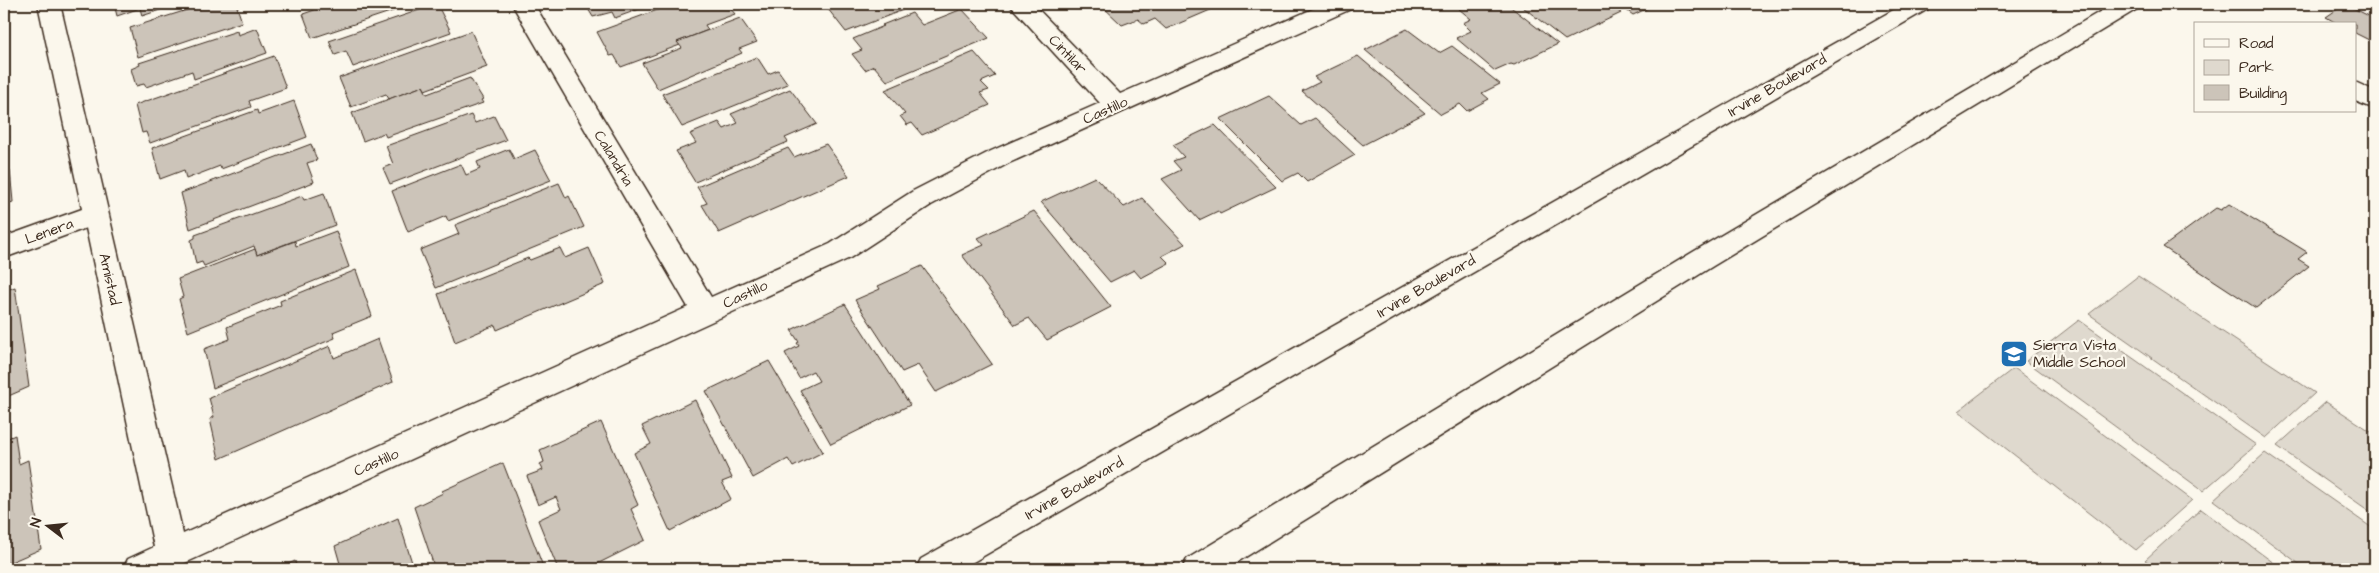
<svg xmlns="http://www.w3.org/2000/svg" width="2379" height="573" font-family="'Architects Daughter',sans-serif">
<rect width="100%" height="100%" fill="#fbf7ec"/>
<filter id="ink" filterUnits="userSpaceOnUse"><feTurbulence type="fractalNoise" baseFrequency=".02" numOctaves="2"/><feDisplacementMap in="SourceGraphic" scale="10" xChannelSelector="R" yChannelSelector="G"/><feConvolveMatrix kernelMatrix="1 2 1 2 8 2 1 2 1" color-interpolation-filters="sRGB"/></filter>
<g filter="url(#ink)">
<g fill="#dfd9ce" stroke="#8d8276">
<path d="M2138,276l177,117 -49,45 -177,-124z"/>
<path d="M2079,320l177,125 -53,46 -177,-130z"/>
<path d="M2014,368l178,132 -56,50 -178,-139z"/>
<path d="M2326,402l49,32v81l-98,-69z"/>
<path d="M2265,453l110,77v39h-69l-93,-69z"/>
<path d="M2201,509l81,60h-125l-12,-9z"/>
</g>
<g fill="#ccc4b9" stroke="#3b2a1e">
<path d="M114,4h58v2l-30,10 -2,-8 -23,8z"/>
<path d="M206,4h42l-11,3 5,15 -104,35 -8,-29z"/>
<path d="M321,4h76l2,5 -87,29 -9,-24 20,-7z"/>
<path d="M437,4l14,28 -98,35 -7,-16 -11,4 -6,-14z"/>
<path d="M585,4h57l3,3 -30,11 -3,-6 -19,5z"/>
<path d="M674,4h53l8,10 -30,11 3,5 -31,12 3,3 -59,22 -7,-12 -4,1 -13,-24z"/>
<path d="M824,4h74l5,6 -57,22z"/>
<path d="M1100,4h110l5,4 -49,21 -11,-10 -11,5 -6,-5 -16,6z"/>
<path d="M1472,4h35l51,40 -44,21 -3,-1 -16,7 -39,-33 15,-7 -8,-8 8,-4 -12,-10z"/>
<path d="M1519,4h89l13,9 -56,27z"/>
<path d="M1618,4h39l-24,11z"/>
<path d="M2345,4l30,15v24l-20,-10v-9h-17l-12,-7z"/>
<path d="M962,9l27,29 -102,43 -13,-15 -9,4 -13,-16 10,-4 -9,-11 31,-13 -2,-1 30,-12 10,12z"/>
<path d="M740,18l17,24 -18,7 3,4 -84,36 -16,-26 40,-15 -5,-6z"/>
<path d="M257,28l10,25 -73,26 -2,-8 -46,16 -2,-3 -8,2 -5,-17 9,-4 -1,-2 98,-32 1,4z"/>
<path d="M1407,29l32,24 13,-7 48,38 -18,9 7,6 -22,12 -7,-7 -19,10 -76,-64z"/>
<path d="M471,31l16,36 -62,23 -2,-4 -34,13 -3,-5 -35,13 -12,-29z"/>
<path d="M974,52l21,24 -14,6 8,8 -9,3 10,12 -68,30 -10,-12 -5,2 -7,-9 5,-2 -20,-24z"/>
<path d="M274,56l12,32 -37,13 2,6 -101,36 -4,-11 -4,1 -7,-28z"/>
<path d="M1358,56l67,57 -62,32 -61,-54 18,-9 -6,-5z"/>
<path d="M757,57l11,17 10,-4 10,14 -106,43 -20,-33z"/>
<path d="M470,78l13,21 -2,1 2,3 -97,34 -2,-4 -21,8 -11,-28 71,-27 4,8z"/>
<path d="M790,89l27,35 -32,14 3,4 -93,40 -19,-31 20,-8 -6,-9 29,-12 5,7 14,-6 -7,-9z"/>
<path d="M1269,96l32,29 14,-7 40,37 -48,27 -9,-9 -16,8 -62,-62z"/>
<path d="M294,101l13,36 -86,32 -1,-3 -34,13 -2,-9 -24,9 -8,-31 105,-38 1,4z"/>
<path d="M5,111l4,27 -4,1 2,14 -3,1z"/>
<path d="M471,115l4,8 19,-7 12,24 -116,44 -7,-16 10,-4 -7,-18z"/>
<path d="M1215,125l61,62 -56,27 -2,-3 -19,9 -37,-41 19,-9 -8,-9 11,-4 -11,-12z"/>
<path d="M311,144l6,16 -10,3 7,19 -124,47 -9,-36z"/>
<path d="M826,144l23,32 -130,57 -17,-28 5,-2 -10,-16 91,-39 6,9z"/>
<path d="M509,149l5,10 21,-9 16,30 -103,41 -2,-5 -38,16 -16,-41 69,-27 5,11 14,-6 -3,-7z"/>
<path d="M10,170l3,32 -9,3v-33z"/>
<path d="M1095,177l29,30 18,-9 43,46 -23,12 7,7 -28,15 -7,-8 -24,12 -69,-80z"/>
<path d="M559,183l7,15 3,-2 15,31 -148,61 -16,-38 39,-16 -4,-9z"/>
<path d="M324,193l11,32 -78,30 -3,-9 -50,20 -2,-4 -6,2 -5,-24 4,-2v-3l107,-39 2,4z"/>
<path d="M2229,204l78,48 -9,7 11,7 -53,42 -93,-61 53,-39 5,2z"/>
<path d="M1034,211l77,96 -64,33 -18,-22 -14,7 -53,-70 22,-10 -6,-7z"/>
<path d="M336,231l13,36 -161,65 -9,-33 4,-2 -5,-18 77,-30 2,6 38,-14 1,5z"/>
<path d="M560,248l5,10 24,-10 16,36 -108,46 -2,-5 -40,17 -17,-48 90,-36 2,2z"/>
<path d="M922,266l70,98 -56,28 -18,-27 -16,7 -47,-72 25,-11 -2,-3z"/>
<path d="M356,270l16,46 -39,16 2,6 -122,50 -9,-39 26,-10 -3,-12 54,-22 -1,-4z"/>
<path d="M15,287l14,100 -25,11v-107z"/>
<path d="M845,304l65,101 -79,39 -31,-54 19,-9 -6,-10 -14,7 -14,-25 14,-7 -2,-3 2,-1 -8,-12z"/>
<path d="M378,339l15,43 -174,77 -9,-40 4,-2 -5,-19 121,-52 4,12z"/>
<path d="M769,361l54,91 -30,15 -5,-8 -35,19 -47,-87z"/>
<path d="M695,400l37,78 -10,4 9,17 -61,32 -36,-78 17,-9 -9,-18z"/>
<path d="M601,422l37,83 -7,4 14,31 -58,29h-29l-20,-49 23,-11 -5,-12 -18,8 -11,-29 16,-6 -3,-6 4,-2 -4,-12z"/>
<path d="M15,435l4,29 9,-4 13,89 -37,16v-125z"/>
<path d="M503,463l41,106h-109l-21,-62 29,-14 -1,-2z"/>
<path d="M398,518l16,51h-77l4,-2 -6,-21z"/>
<path d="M295,561l2,8h-19z"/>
</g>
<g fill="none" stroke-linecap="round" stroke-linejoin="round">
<g stroke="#3b2a1e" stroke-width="3">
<g id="street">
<path d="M38,4h22l123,530 505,-227 -176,-303h22l177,293 119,-53 83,-53 78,-40 109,-48 -91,-99h24l87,90 204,-90h30l-3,5 -342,154 -78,42 -81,53 -678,311h-49l5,-10 26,-12 -68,-319 -82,30v-21l78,-28z"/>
<path d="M2355,82l20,9v18l-20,-8z"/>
</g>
</g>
<g stroke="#3b2a1e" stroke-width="3">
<g id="primary">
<path d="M1904,4h27l-3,5 -967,560h-45l5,-10z"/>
<path d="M2113,4h27l-3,5 -424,257 -487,303h-44l5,-10 506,-307z"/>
</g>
</g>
<use href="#street" fill="#fbf7ec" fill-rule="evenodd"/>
<use href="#primary" fill="#fbf7ec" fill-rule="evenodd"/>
</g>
</g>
<defs>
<g id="school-square" transform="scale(1.4375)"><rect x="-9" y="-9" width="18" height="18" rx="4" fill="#1f6fb2" stroke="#fbf7ec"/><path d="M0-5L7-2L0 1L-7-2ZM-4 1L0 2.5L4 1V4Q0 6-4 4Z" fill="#fff"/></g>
</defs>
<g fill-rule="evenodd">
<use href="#school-square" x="2014" y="354"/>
</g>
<g text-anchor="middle" stroke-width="4.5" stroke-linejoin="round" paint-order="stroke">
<g font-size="15" fill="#3b2a1e" stroke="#fbf7ec">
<text transform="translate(1068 54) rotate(46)" y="5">Cintilar</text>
<text transform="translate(1777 85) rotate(-30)" y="5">Irvine Boulevard</text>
<text transform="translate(1105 110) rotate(-24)" y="5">Castillo</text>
<text transform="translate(614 158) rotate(59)" y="5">Calandria</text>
<text transform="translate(49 231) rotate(-20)" y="5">Lenera</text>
<text transform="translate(110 279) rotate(77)" y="5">Amistad</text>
<text transform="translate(1426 286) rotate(-30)" y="5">Irvine Boulevard</text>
<text transform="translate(745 294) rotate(-25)" y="5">Castillo</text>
<text transform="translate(376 462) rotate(-24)" y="5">Castillo</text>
<text transform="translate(1074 488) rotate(-30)" y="5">Irvine Boulevard</text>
</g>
<g font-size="15" fill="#3b2a1e" stroke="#fbf7ec" text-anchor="start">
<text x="2033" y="350">Sierra Vista<tspan x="2033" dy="17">Middle School</tspan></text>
</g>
</g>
<rect width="2379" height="573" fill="none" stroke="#fbf7ec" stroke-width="20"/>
<rect x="10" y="10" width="2359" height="553" fill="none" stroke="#3b2a1e" stroke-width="2" filter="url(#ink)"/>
<rect x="2194" y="22" width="162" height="90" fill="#fbf7ec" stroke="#aea59a"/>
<rect x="2204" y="39" width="25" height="8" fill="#fbf7ec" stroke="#aea59a"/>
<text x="2239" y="48" font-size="15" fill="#3b2a1e">Road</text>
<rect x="2204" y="60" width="25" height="15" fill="#dfd9ce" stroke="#aea59a"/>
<text x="2239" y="72" font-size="15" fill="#3b2a1e">Park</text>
<rect x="2204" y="85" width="25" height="15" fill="#ccc4b9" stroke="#aea59a"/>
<text x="2239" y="98" font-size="15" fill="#3b2a1e">Building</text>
<g transform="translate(48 526) rotate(286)" stroke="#fbf7ec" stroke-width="4" paint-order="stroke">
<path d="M0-4L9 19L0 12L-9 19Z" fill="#3b2a1e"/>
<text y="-8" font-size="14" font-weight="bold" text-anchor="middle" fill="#3b2a1e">N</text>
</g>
</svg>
